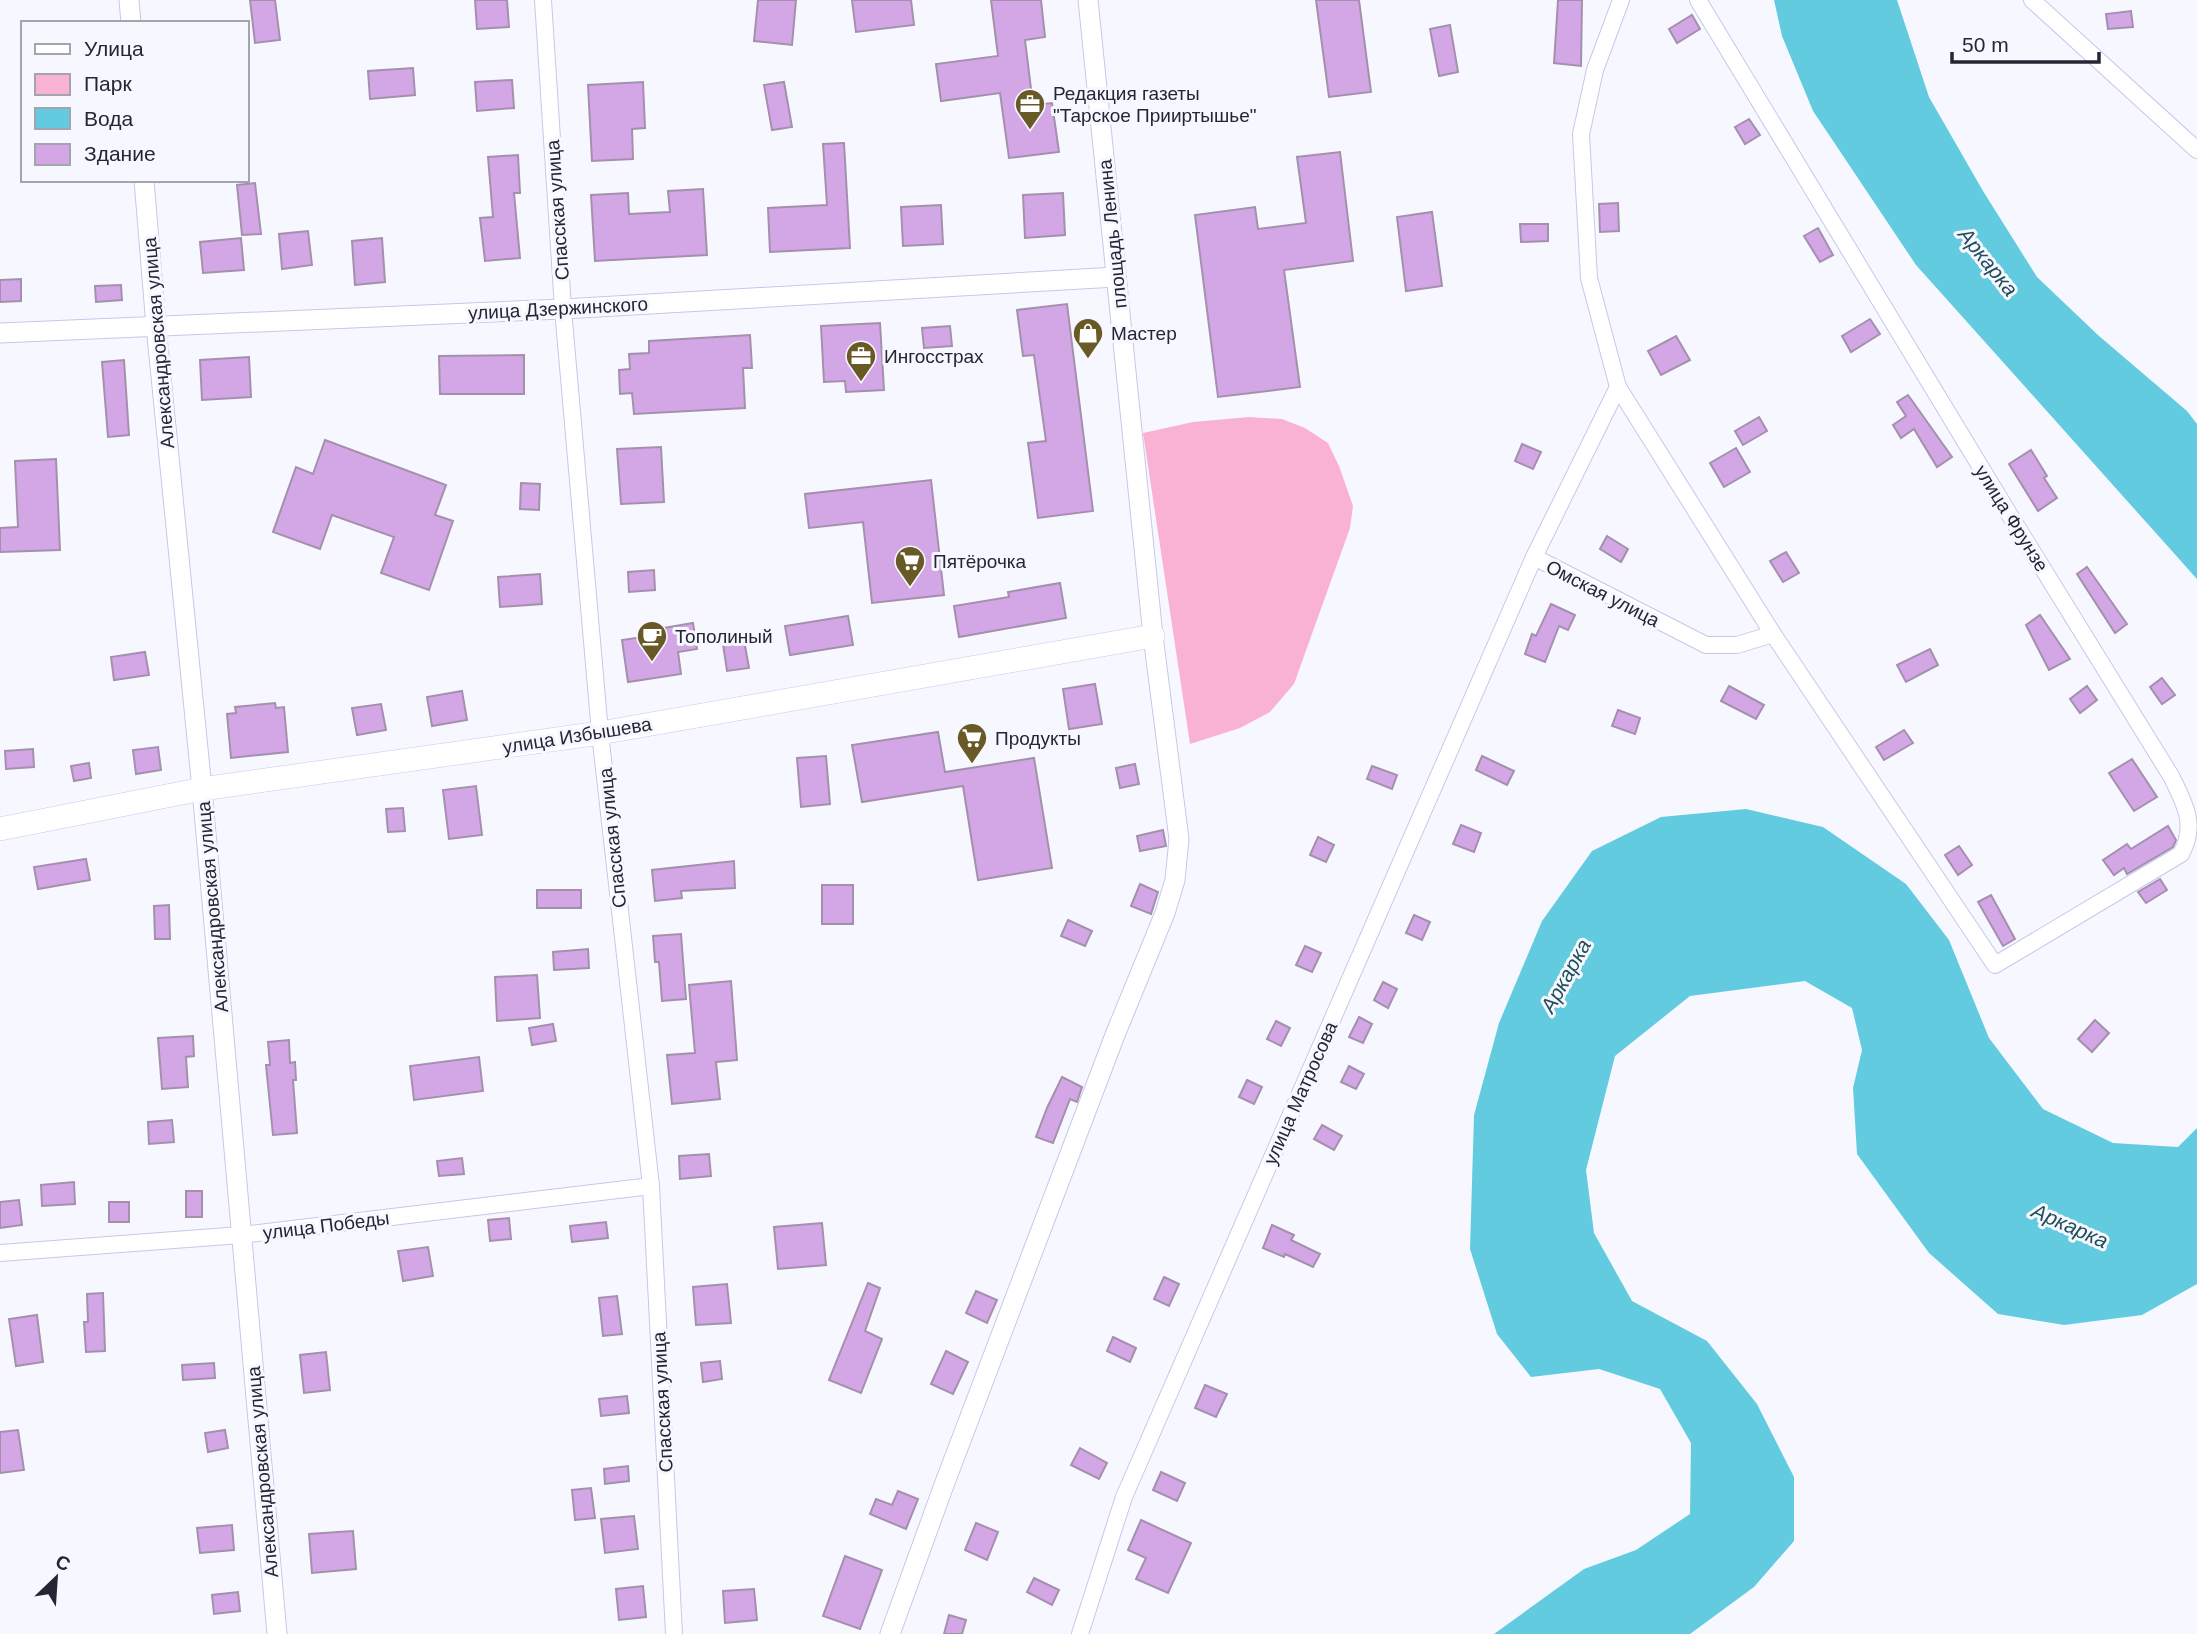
<svg xmlns="http://www.w3.org/2000/svg" width="2197" height="1634" font-family="Arial,sans-serif">
<rect width="100%" height="100%" fill="#f7f8ff"/>
<path fill="#f9b2d3" d="M1249,417l33,2 23,9 23,15 11,23 14,40 -3,22 -56,156 -24,28 -30,16 -50,16 -47,-311 50,-11z"/>
<g fill="#63cbdf">
<path d="M1774,0h123l32,97 54,94 54,86 62,59 88,75 10,13v155l-281,-314 -103,-154 -31,-75z"/>
<path d="M1746,809l77,18 83,57 43,56 40,98 54,71 70,34 65,4 19,-19v156l-55,31 -78,10 -66,-11 -69,-61 -72,-99 -4,-66 9,-38 -10,-42 -47,-27 -115,15 -75,60 -29,114 8,63 38,68 75,40 50,63 37,73v64l-40,46 -64,47h-196l90,-65 52,-19 54,-36 1,-71 -31,-54 -61,-20 -68,8 -34,-43 -27,-85 4,-134 25,-92 43,-102 50,-70 69,-34z"/>
</g>
<g fill="#d3a7e6" stroke="#a490ad" stroke-width="2">
<path d="M250,0h25l5,40 -25,3z"/>
<path d="M475,0h32l2,27 -32,2z"/>
<path d="M758,0h38l-4,45 -38,-4z"/>
<path d="M852,0h59l3,25 -58,7z"/>
<path d="M991,0h50l4,37 -20,3 8,65 19,-2 7,49 -50,6 -9,-65 -59,8 -5,-37 62,-8z"/>
<path d="M1316,0h43l12,92 -42,5z"/>
<path d="M1558,0h24l-1,66 -27,-3z"/>
<path d="M2131,11l2,16 -25,2 -2,-15z"/>
<path d="M1692,15l8,14 -23,14 -8,-14z"/>
<path d="M1450,25l8,47 -19,4 -9,-47z"/>
<path d="M413,68l2,27 -45,4 -2,-28z"/>
<path d="M512,80l2,28 -37,3 -2,-29z"/>
<path d="M643,82l2,46 -13,1 1,30 -41,2 -4,-76z"/>
<path d="M784,82l8,45 -20,3 -8,-45z"/>
<path d="M1749,119l11,16 -15,9 -10,-17z"/>
<path d="M844,143l6,105 -80,4 -2,-44 59,-3 -4,-61z"/>
<path d="M1340,152l13,109 -69,9 16,117 -82,10 -23,-182 60,-8 3,22 48,-6 -9,-66z"/>
<path d="M518,155l2,38h-6l6,65 -35,3 -5,-43 13,-1 -5,-60z"/>
<path d="M255,183l6,51 -19,1 -5,-50z"/>
<path d="M703,189l4,66 -112,6 -4,-66 37,-2 1,21 41,-2 -2,-21z"/>
<path d="M1063,193l2,42 -40,3 -2,-43z"/>
<path d="M1618,203l1,28 -19,1 -1,-28z"/>
<path d="M941,205l2,39 -40,2 -2,-39z"/>
<path d="M1432,212l10,74 -36,5 -9,-74z"/>
<path d="M1520,224h28v17l-27,1z"/>
<path d="M1818,228l15,27 -13,7 -16,-26z"/>
<path d="M308,231l4,34 -30,4 -3,-35z"/>
<path d="M241,238l3,32 -41,3 -3,-31z"/>
<path d="M382,238l3,44 -30,3 -3,-44z"/>
<path d="M21,279v22l-21,1v-22z"/>
<path d="M121,285l1,15 -26,2 -1,-16z"/>
<path d="M1067,304l26,207 -55,7 -10,-75 18,-2 -12,-86 -11,1 -6,-46z"/>
<path d="M1870,319l10,15 -29,18 -9,-16z"/>
<path d="M880,323l4,67 -38,2 -1,-11 -21,1 -3,-56z"/>
<path d="M950,326l2,20 -28,2 -2,-20z"/>
<path d="M750,335l2,33h-9l2,40 -111,6 -2,-21 -12,1 -1,-24 11,-1 -1,-15 20,-1v-12z"/>
<path d="M1676,336l14,24 -29,15 -13,-24z"/>
<path d="M524,355v39h-84l-1,-38z"/>
<path d="M249,357l2,40 -49,3 -2,-40z"/>
<path d="M124,360l5,75 -21,2 -6,-75z"/>
<path d="M1908,395l44,62 -15,10 -23,-38 -13,9 -8,-13 13,-9 -9,-14z"/>
<path d="M1759,417l8,14 -24,14 -8,-14z"/>
<path d="M325,440l121,45 -11,30 18,6 -24,69 -48,-17 13,-36 -62,-22 -12,34 -47,-17 23,-65 17,7z"/>
<path d="M1522,444l19,8 -8,17 -18,-8z"/>
<path d="M661,447l3,55 -43,2 -4,-55z"/>
<path d="M1736,448l14,24 -26,15 -14,-24z"/>
<path d="M2031,450l16,26 -3,2 13,20 -19,13 -29,-47z"/>
<path d="M56,459l4,91 -60,2v-24l18,-1 -3,-66z"/>
<path d="M931,480l13,115 -72,8 -9,-81 -54,6 -4,-34z"/>
<path d="M521,483l19,1 -1,26 -19,-1z"/>
<path d="M1607,536l21,13 -7,13 -21,-13z"/>
<path d="M1786,552l13,21 -16,9 -13,-21z"/>
<path d="M2087,567l40,57 -12,9 -38,-59z"/>
<path d="M654,570l1,20 -26,2 -1,-20z"/>
<path d="M540,574l2,30 -42,3 -2,-30z"/>
<path d="M1060,583l6,35 -107,19 -5,-31 55,-9 -1,-5z"/>
<path d="M1551,604l24,11 -7,15 -9,-4 -14,36 -20,-8 7,-20 4,2z"/>
<path d="M2040,615l30,44 -21,11 -23,-45z"/>
<path d="M848,616l5,29 -63,10 -5,-29z"/>
<path d="M693,623l4,26 -19,3 3,22 -53,8 -6,-42 42,-6 -1,-6z"/>
<path d="M744,640l5,28 -22,3 -4,-27z"/>
<path d="M1930,649l8,16 -32,17 -9,-17z"/>
<path d="M145,652l4,23 -35,5 -3,-23z"/>
<path d="M2162,678l13,17 -13,9 -12,-17z"/>
<path d="M1095,684l7,40 -33,5 -6,-40z"/>
<path d="M1729,686l35,19 -8,14 -35,-18z"/>
<path d="M2087,686l10,14 -17,13 -10,-14z"/>
<path d="M462,691l5,29 -35,6 -5,-29z"/>
<path d="M275,703l1,5 8,-1 4,45 -57,6 -4,-44 9,-1 -1,-6z"/>
<path d="M381,704l5,26 -29,5 -5,-27z"/>
<path d="M1618,710l22,8 -5,16 -23,-8z"/>
<path d="M1904,730l9,13 -29,17 -8,-13z"/>
<path d="M938,732l7,40 89,-14 18,110 -74,12 -15,-94 -101,16 -10,-57z"/>
<path d="M158,747l3,23 -25,4 -3,-24z"/>
<path d="M33,749l1,18 -28,2 -1,-18z"/>
<path d="M826,756l4,48 -29,3 -4,-49z"/>
<path d="M1482,756l32,15 -7,14 -31,-15z"/>
<path d="M2132,759l25,38 -23,14 -25,-38z"/>
<path d="M89,763l2,15 -17,3 -3,-15z"/>
<path d="M1135,764l4,20 -19,4 -4,-20z"/>
<path d="M1372,766l25,9 -5,14 -25,-10z"/>
<path d="M476,786l6,49 -33,4 -6,-49z"/>
<path d="M403,808l2,23 -17,1 -2,-23z"/>
<path d="M1461,825l20,8 -7,19 -21,-8z"/>
<path d="M2168,826l8,14 -3,7 -46,27 -3,-6 -10,7 -11,-15 24,-16 4,5z"/>
<path d="M1163,830l3,16 -26,5 -3,-15z"/>
<path d="M1318,837l16,8 -8,17 -16,-7z"/>
<path d="M1959,846l13,19 -14,10 -13,-20z"/>
<path d="M86,859l4,21 -52,9 -4,-22z"/>
<path d="M734,861l1,27 -54,3 1,7 -27,3 -3,-31z"/>
<path d="M2160,879l7,11 -21,13 -8,-11z"/>
<path d="M1140,884l18,8 -7,22 -20,-8z"/>
<rect x="822" y="885" width="31" height="39"/>
<rect x="537" y="890" width="44" height="18"/>
<path d="M1991,895l24,44 -12,7 -25,-44z"/>
<path d="M169,905l1,34h-15l-1,-33z"/>
<path d="M1414,915l16,7 -8,18 -16,-7z"/>
<path d="M1068,920l24,11 -7,15 -24,-10z"/>
<path d="M681,934l5,65 -24,2 -3,-39h-4l-2,-26z"/>
<path d="M1305,946l16,7 -9,19 -16,-7z"/>
<path d="M588,949l1,19 -35,2 -1,-18z"/>
<path d="M537,975l3,43 -43,3 -2,-44z"/>
<path d="M731,981l6,79 -21,2 4,37 -48,5 -5,-49 28,-2 -6,-68z"/>
<path d="M1383,982l14,7 -9,19 -14,-8z"/>
<path d="M1359,1017l13,7 -9,19 -14,-6z"/>
<path d="M2095,1020l14,13 -17,19 -14,-13z"/>
<path d="M1276,1021l14,7 -9,18 -14,-7z"/>
<path d="M553,1024l3,17 -24,4 -3,-17z"/>
<path d="M193,1036l1,20 -8,1 2,30 -26,2 -4,-51z"/>
<path d="M289,1040l1,23 5,-1 1,18h-3l4,53 -24,2 -7,-70h4l-2,-23z"/>
<path d="M479,1057l4,34 -69,9 -4,-34z"/>
<path d="M1349,1066l15,8 -8,15 -15,-7z"/>
<path d="M1062,1077l20,10 -5,15 -7,-3 -17,44 -17,-6 11,-29z"/>
<path d="M1247,1080l15,7 -8,17 -15,-7z"/>
<path d="M172,1120l2,22 -25,2 -1,-22z"/>
<path d="M1322,1125l20,11 -8,14 -20,-11z"/>
<path d="M709,1154l2,22 -31,3 -1,-23z"/>
<path d="M462,1158l2,16 -25,2 -2,-15z"/>
<path d="M74,1182l1,22 -33,2 -1,-21z"/>
<rect x="186" y="1191" width="16" height="26"/>
<path d="M19,1200l3,25 -22,3v-26z"/>
<rect x="109" y="1202" width="20" height="20"/>
<path d="M509,1218l2,21 -21,2 -2,-21z"/>
<path d="M606,1222l2,16 -36,4 -2,-16z"/>
<path d="M822,1223l4,42 -48,4 -4,-42z"/>
<path d="M1272,1225l22,10 -3,5 29,14 -7,13 -28,-13 -1,3 -21,-9z"/>
<path d="M428,1247l5,29 -30,5 -5,-30z"/>
<path d="M1164,1277l15,7 -10,22 -15,-7z"/>
<path d="M868,1283l12,5 -15,43 17,8 -21,54 -32,-13z"/>
<path d="M727,1284l4,39 -35,2 -3,-38z"/>
<path d="M976,1291l21,9 -10,23 -21,-10z"/>
<path d="M103,1293l2,58 -19,1 -2,-30h4l-1,-28z"/>
<path d="M617,1296l5,38 -19,2 -4,-38z"/>
<path d="M37,1315l6,47 -27,4 -7,-47z"/>
<path d="M1113,1337l23,11 -6,14 -23,-11z"/>
<path d="M946,1351l22,11 -15,32 -22,-10z"/>
<path d="M326,1352l4,38 -26,3 -4,-38z"/>
<path d="M720,1361l2,18 -19,3 -2,-19z"/>
<path d="M214,1363l1,15 -32,2 -1,-15z"/>
<path d="M1205,1385l22,9 -11,23 -21,-9z"/>
<path d="M627,1396l2,17 -28,3 -2,-17z"/>
<path d="M18,1430l6,40 -24,3v-41z"/>
<path d="M225,1430l3,18 -20,4 -3,-19z"/>
<path d="M1080,1448l27,15 -8,16 -28,-14z"/>
<path d="M628,1466l1,15 -24,3 -1,-15z"/>
<path d="M1161,1472l24,11 -8,18 -24,-11z"/>
<path d="M591,1488l4,30 -20,2 -3,-30z"/>
<path d="M898,1491l20,8 -12,30 -36,-15 6,-15 16,6z"/>
<path d="M634,1516l4,33 -33,4 -4,-34z"/>
<path d="M1141,1520l50,23 -23,50 -32,-14 10,-21 -18,-8z"/>
<path d="M976,1523l22,9 -11,28 -22,-10z"/>
<path d="M232,1525l2,25 -34,3 -3,-25z"/>
<path d="M353,1531l3,38 -44,4 -3,-39z"/>
<path d="M845,1556l37,14 -22,59 -37,-13z"/>
<path d="M1034,1578l25,12 -7,15 -25,-13z"/>
<path d="M643,1586l3,31 -27,3 -3,-31z"/>
<path d="M754,1589l3,31 -32,3 -2,-32z"/>
<path d="M238,1592l2,19 -26,3 -2,-19z"/>
<path d="M949,1615l17,5 -4,14h-18z"/>
</g>
<g fill="none" stroke-linecap="round" stroke-linejoin="round">
<g stroke="#c5c8ea" stroke-width="18">
<g id="minor">
<path d="M543,0l20,309 37,424 51,453 23,448"/>
<path d="M1621,0l-26,70 -14,64 8,144 29,109 155,247 222,331 186,-111c16,-29 4,-50 -10,-78l-165,-267 -308,-509"/>
<path d="M2032,0l165,150"/>
<path d="M1618,387l-84,170 172,88h31l36,-11"/>
<path d="M0,1253l241,-18 410,-49"/>
<path d="M1080,1634l44,-137 410,-940"/>
</g>
</g>
<g stroke="#c5c8ea" stroke-width="21">
<g id="tertiary">
<path d="M129,0l2,23"/>
<path d="M144,180l12,146 46,463 75,845"/>
<path d="M0,333l563,-24 553,-32"/>
<path d="M890,1634l54,-149 171,-450 50,-122 10,-33 4,-41 -26,-203 -65,-636"/>
</g>
</g>
<g stroke="#c5c8ea" stroke-width="24">
<path id="secondary" d="M0,829l202,-40 398,-56 553,-97"/>
</g>
<use href="#minor" stroke="#fff" stroke-width="16"/>
<use href="#tertiary" stroke="#fff" stroke-width="19"/>
<use href="#secondary" stroke="#fff" stroke-width="23"/>
</g>
<defs>
<g id="office-pin" transform="scale(1.575)"><path d="M0 17L-7.5 6A9.5 9.5 0 1 1 7.5 6Z" fill="#685926" stroke="#f7f8ff"/><path d="M-6-3h4V-5.5h4V-3h4V5H-6ZM-1-4.5V-3h2v-1.5ZM-6 0V1H6V0Z" fill="#fff"/></g>
<g id="shop-pin" transform="scale(1.575)"><path d="M0 17L-7.5 6A9.5 9.5 0 1 1 7.5 6Z" fill="#685926" stroke="#f7f8ff"/><path d="M-5-2.5h2.3a2.7 3.5 0 0 1 5.4 0H5L5.5 6h-11ZM-1.5-2.5h3a1.5 2.3 0 0 0-3 0Z" fill="#fff"/></g>
<g id="supermarket-pin" transform="scale(1.575)"><path d="M0 17L-7.5 6A9.5 9.5 0 1 1 7.5 6Z" fill="#685926" stroke="#f7f8ff"/><path d="M-6-5.5h2.5l.6 2H6L4.5 2H-2.5L-4.4-4H-6ZM-1.5 3.2a1.3 1.3 0 1 0 .1 0ZM3 3.2a1.3 1.3 0 1 0 .1 0Z" fill="#fff"/></g>
<g id="cafe-pin" transform="scale(1.575)"><path d="M0 17L-7.5 6A9.5 9.5 0 1 1 7.5 6Z" fill="#685926" stroke="#f7f8ff"/><path d="M-5.5-4.5H6V0H3Q3 3.5 0 3.5H-2.5Q-5.5 3.5-5.5 0ZM3-3.2v2h1.7v-2ZM-6 4.5H4V6H-6Z" fill="#fff"/></g>
</defs>
<g fill-rule="evenodd">
<use href="#office-pin" x="1030" y="104"/>
<use href="#shop-pin" x="1088" y="333"/>
<use href="#office-pin" x="861" y="356"/>
<use href="#supermarket-pin" x="910" y="561"/>
<use href="#cafe-pin" x="652" y="636"/>
<use href="#supermarket-pin" x="972" y="738"/>
</g>
<g text-anchor="middle" stroke-width="6" stroke-linejoin="round" paint-order="stroke">
<g font-size="19" fill="#252633" stroke="#f7f8ff" text-anchor="start">
<text x="1053" y="100">Редакция газеты<tspan x="1053" dy="22">"Тарское Прииртышье"</tspan></text>
<text x="1111" y="340">Мастер</text>
<text x="884" y="363">Ингосстрах</text>
<text x="933" y="568">Пятёрочка</text>
<text x="675" y="643">Тополиный</text>
<text x="995" y="745">Продукты</text>
</g>
<g font-size="19" fill="#252633" stroke="#f7f8ff">
<text transform="translate(557 210) rotate(-94)" y="7">Спасская улица</text>
<text transform="translate(1112 234) rotate(-96)" y="7">площадь Ленина</text>
<text transform="translate(558 308) rotate(-3)" y="7">улица Дзержинского</text>
<text transform="translate(158 343) rotate(-95)" y="7">Александровская улица</text>
<text transform="translate(2012 518) rotate(58)" y="7">улица Фрунзе</text>
<text transform="translate(1603 593) rotate(27)" y="7">Омская улица</text>
<text transform="translate(577 735) rotate(-9)" y="7">улица Избышева</text>
<text transform="translate(612 838) rotate(-96)" y="7">Спасская улица</text>
<text transform="translate(212 907) rotate(-95)" y="7">Александровская улица</text>
<text transform="translate(1300 1093) rotate(-66)" y="7">улица Матросова</text>
<text transform="translate(326 1225) rotate(-7)" y="7">улица Победы</text>
<text transform="translate(662 1402) rotate(-93)" y="7">Спасская улица</text>
<text transform="translate(262 1472) rotate(-95)" y="7">Александровская улица</text>
</g>
<g font-size="21" font-style="italic" fill="#214f58" stroke="#f7f8ff">
<text transform="translate(1988 262) rotate(51)" y="7">Аркарка</text>
<text transform="translate(1566 976) rotate(-61)" y="7">Аркарка</text>
<text transform="translate(2070 1226) rotate(24)" y="7">Аркарка</text>
</g>
</g>
<rect x="21" y="21" width="228" height="161" fill="#f7f8ff" stroke="#a3a4ad" stroke-width="2"/>
<rect x="35" y="44" width="35" height="10" fill="#ffffff" stroke="#a3a4ad" stroke-width="2"/>
<text x="84" y="56" font-size="21" fill="#252633">Улица</text>
<rect x="35" y="74" width="35" height="21" fill="#f9b2d3" stroke="#a3a4ad" stroke-width="2"/>
<text x="84" y="91" font-size="21" fill="#252633">Парк</text>
<rect x="35" y="108" width="35" height="21" fill="#63cbdf" stroke="#a3a4ad" stroke-width="2"/>
<text x="84" y="126" font-size="21" fill="#252633">Вода</text>
<rect x="35" y="144" width="35" height="21" fill="#d3a7e6" stroke="#a3a4ad" stroke-width="2"/>
<text x="84" y="161" font-size="21" fill="#252633">Здание</text>
<g transform="translate(56 1578) rotate(25)" stroke="#f7f8ff" stroke-width="5" paint-order="stroke">
<path d="M0-5L12 26L0 18L-12 26Z" fill="#252633"/>
<text y="-10" font-size="19" font-weight="bold" text-anchor="middle" fill="#252633">С</text>
</g>
<path d="M1952 52v10h147v-10" fill="none" stroke="#252633" stroke-width="3.5"/>
<text x="1962" y="52" font-size="21" fill="#252633" stroke="#f7f8ff" stroke-width="5" paint-order="stroke">50 m</text>
</svg>
